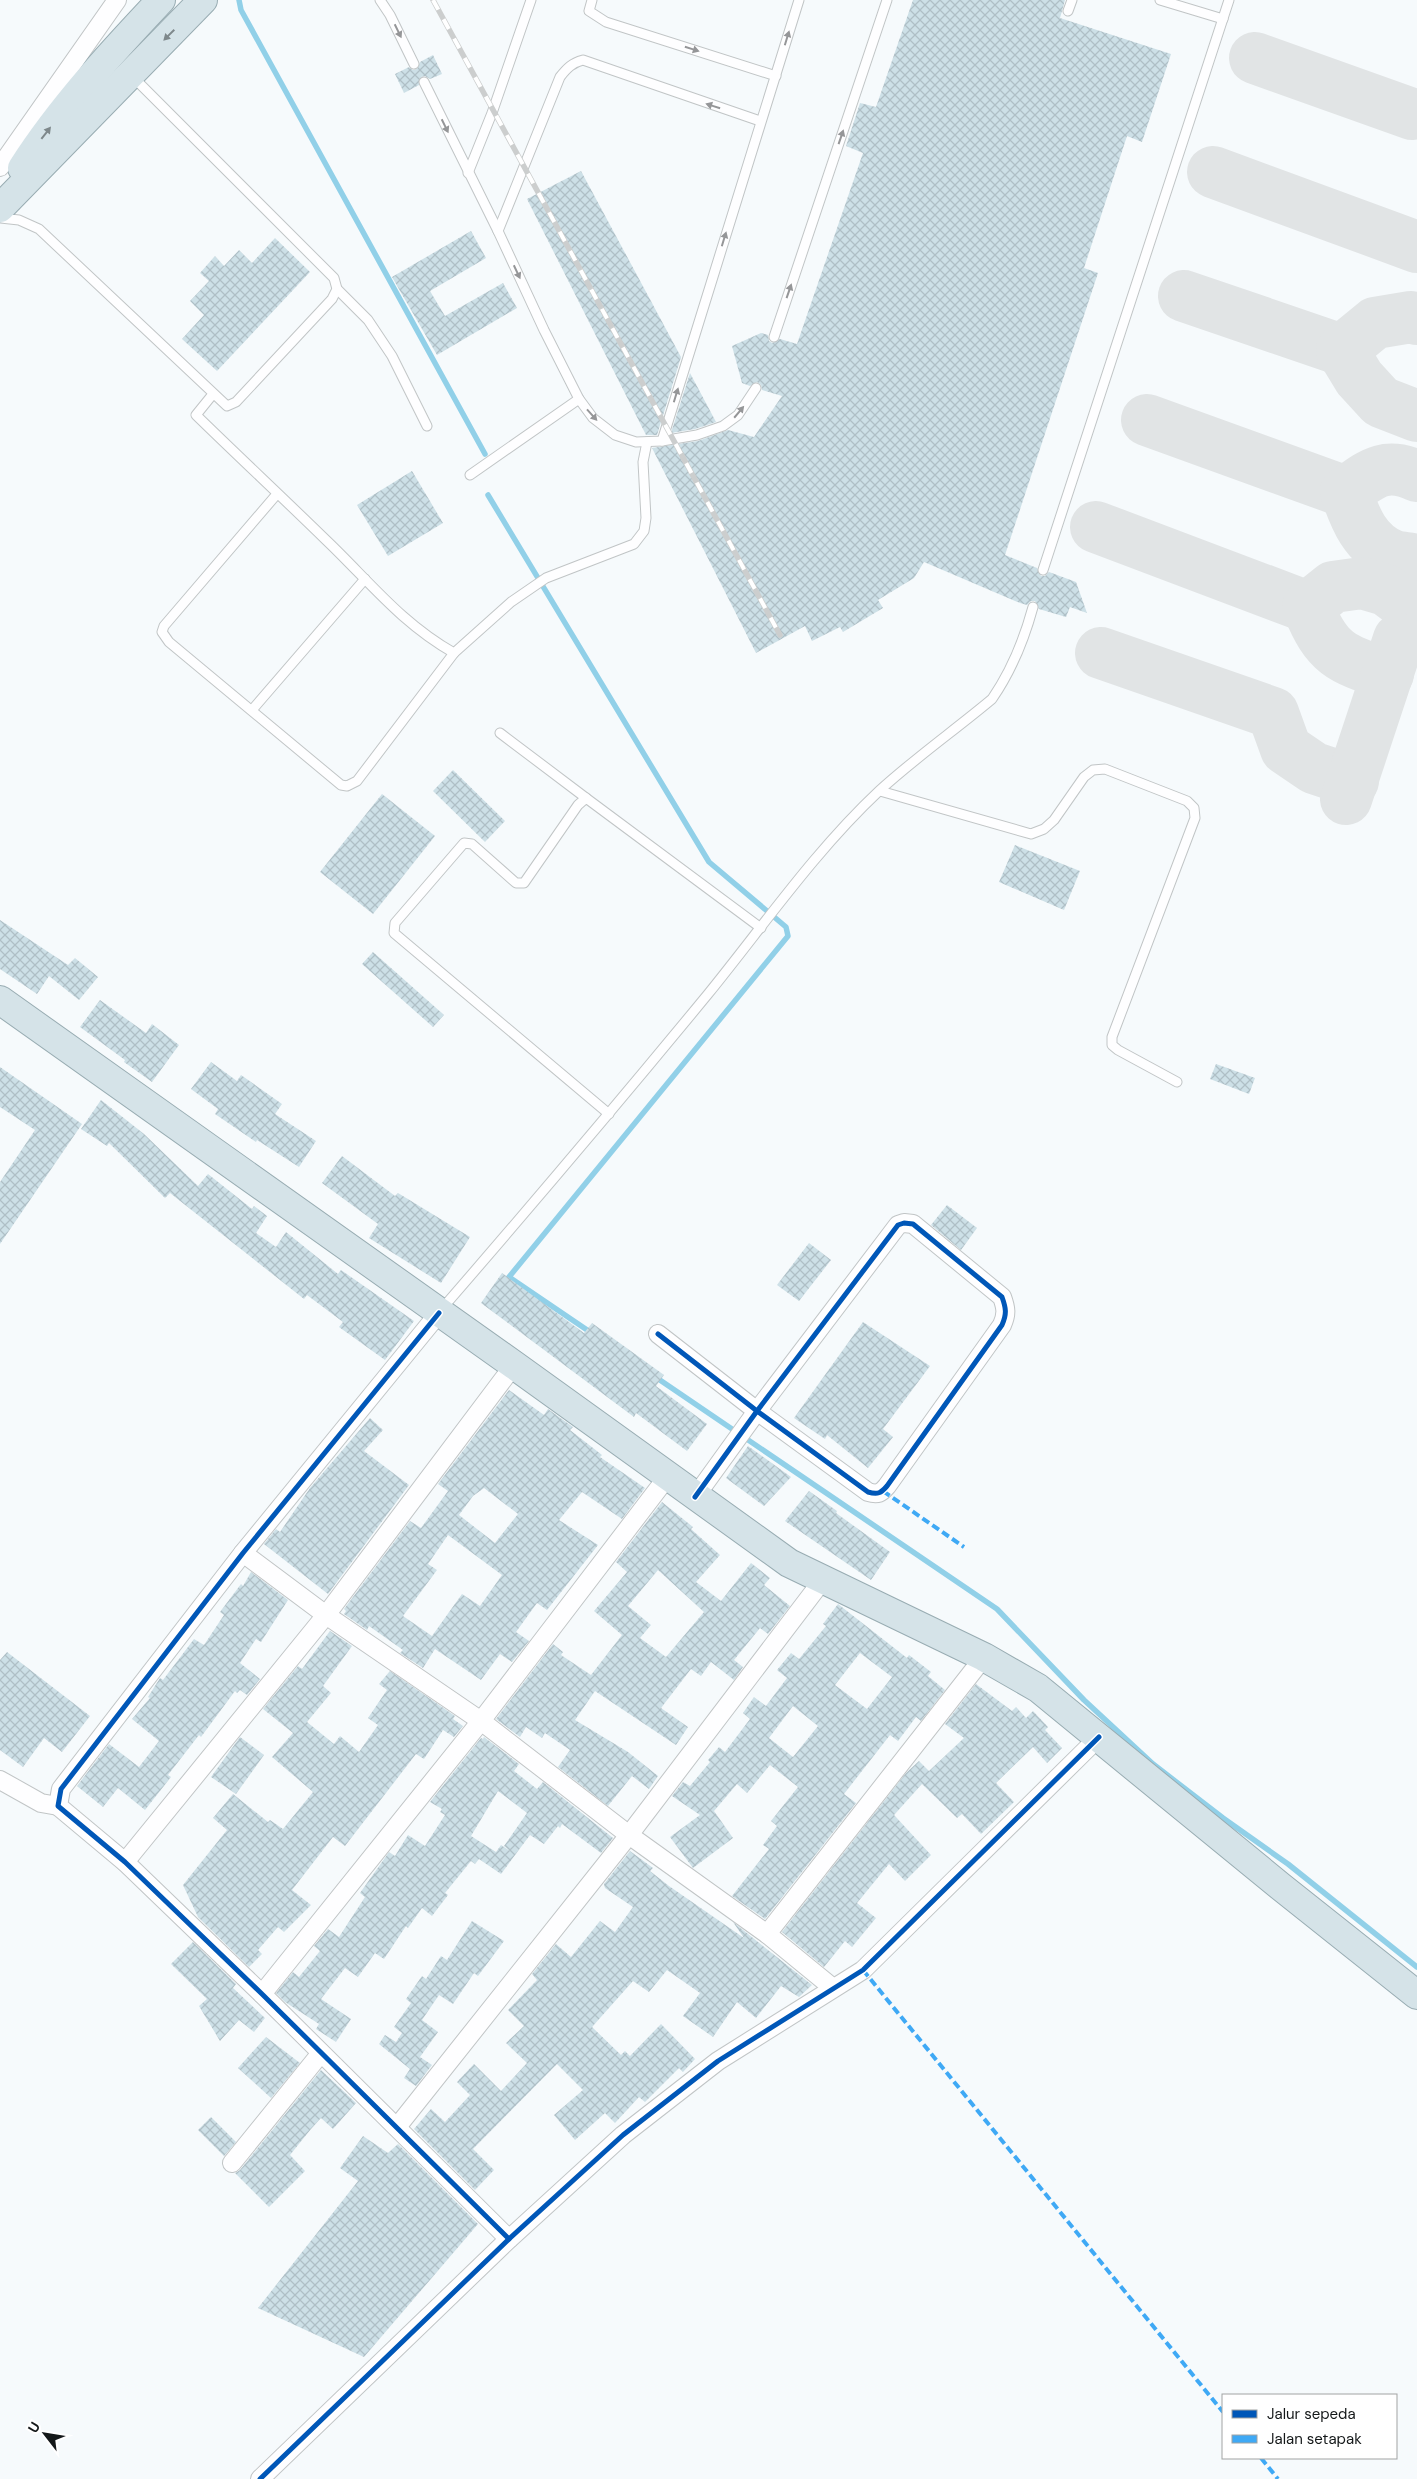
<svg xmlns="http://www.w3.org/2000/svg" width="1417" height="2479" font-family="'DM Sans',sans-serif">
<defs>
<pattern id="building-cross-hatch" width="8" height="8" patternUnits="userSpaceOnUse" patternTransform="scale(1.25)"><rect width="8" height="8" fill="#cde0e7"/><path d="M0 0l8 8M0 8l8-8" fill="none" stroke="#afbfc6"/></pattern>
</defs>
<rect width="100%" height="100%" fill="#f6fafc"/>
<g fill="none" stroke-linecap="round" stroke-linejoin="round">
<g stroke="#91d0e8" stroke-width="5.5">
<path d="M239,0l2,10 244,444"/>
<path d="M488,495l221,367 77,65 2,9 -279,341 84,57"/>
<path d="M654,1376l343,233 87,91 69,64 70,54 65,46 129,103"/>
</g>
<g stroke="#e1e4e5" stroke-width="52">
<path d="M1255,58l157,56"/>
<path d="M1213,172l204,75"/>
<path d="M1184,296l158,54"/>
<path d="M1417,319l-6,-2 -36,6 -33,27 17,28 22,24 36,14"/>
<path d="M1147,420l199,72"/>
<path d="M1417,476c-32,-15 -46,-2 -71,16 9,26 19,53 48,64 7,2 16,2 23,4"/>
<path d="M1096,527l212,80"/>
<path d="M1101,653l172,60 13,36 28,19 39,13"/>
<path d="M1388,674c-46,-15 -61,-19 -80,-67l25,-20 29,-4 24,7 24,18"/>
<path d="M1346,799l53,-160"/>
</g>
</g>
<g fill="url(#building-cross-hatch)" fill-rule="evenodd">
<path d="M913,0h152l-5,18 111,36 -29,88 -15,-6 -43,132 14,5 -93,282 32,13 4,8h4l4,-4 27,10 11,31 -17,-6 -4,10 -27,-8 -4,-8h-4l-4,4 -7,-2 -96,-41 -10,16 -36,22 5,8 -40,24 -3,-5 -28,14 -7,-15 -49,27 -104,-205 46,-7 30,-11 26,7 28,-41 -20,-6 -1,-5 -4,-3 -7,4 -8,-3 -10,-37 29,-13 7,2 1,6 3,2 8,-4 17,5 66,-191 -17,-7 14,-43 16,4z"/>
<path d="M433,55l9,19 -12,5 -5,-3 -4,1 -2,8 -15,8 -9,-19 14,-7 4,3 4,-1 3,-7z"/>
<path d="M581,171l100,186 -24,78h-11l-119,-236z"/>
<path d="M471,231l15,27 -56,33 15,25 58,-33 14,25 -80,47 -45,-78z"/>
<path d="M275,238l35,34 -93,99 -35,-32 22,-24 -14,-14 19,-20 -9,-8 15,-17 9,10 15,-16 13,13z"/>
<path d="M690,373l26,49 -21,7 -24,4z"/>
<path d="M412,471l31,52 -55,33 -31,-51z"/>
<path d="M453,770l52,51 -20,21 -52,-51z"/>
<path d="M382,794l53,42 -62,78 -53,-42z"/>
<path d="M1015,845l65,26 -16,39 -65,-28z"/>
<path d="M0,920l68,45 7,-7 23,19 -19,23 -30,-24 -12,18 -37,-25z"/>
<path d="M373,952l71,63 -11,12 -71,-63z"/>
<path d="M100,1000l46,33 6,-9 27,21 -27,37 -28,-20 1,-2 -45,-33z"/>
<path d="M211,1062l26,19 4,-6 41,29 -7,10 41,27 -17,26 -42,-27 -1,2 -41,-28 3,-5 -27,-20z"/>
<path d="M1216,1064l39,14 -6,16 -39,-15z"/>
<path d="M0,1067l82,57 -82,120v-62l35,-52 -35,-23z"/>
<path d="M101,1100l43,34 54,52 10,-12 44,35 2,-3 13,10 -11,17 20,14 10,-15 52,42 3,-4 73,51 -29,39 -46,-33 4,-5 -36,-27 -3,4 -134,-106 -5,5 -56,-55 -2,3 -26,-17z"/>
<path d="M342,1156l53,40 3,-3 72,44 -29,46 -72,-45 9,-14 -56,-41z"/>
<path d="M947,1205l30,23 -16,22 -30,-25z"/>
<path d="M809,1243l22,17 -32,41 -22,-16z"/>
<path d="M502,1273l82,60 8,-10 72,52 -8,11 51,38 -20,27 -51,-38 -2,4 -153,-114z"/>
<path d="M863,1322l67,44 -47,63 10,8 -25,31 -41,-33 -2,4 -31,-21z"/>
<path d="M509,1390l35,25 4,-6 25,18 -3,3 32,25 -2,2 45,31 -23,31 -40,-27 -23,28 39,25 -51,65 -10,-7 -21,29 13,9 -17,21 -12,-8 -19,26 -46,-31 -12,19 -23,-15 3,-3 -34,-24 -2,4 -23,-16 2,-3 -2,-2 66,-88 11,7 27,-37 -10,-7zM484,1488l34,26 -23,29 -36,-28 14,-19zM448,1535l54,40 -22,31 -18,-12 -30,42 -29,-20 34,-46 -9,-6z"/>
<path d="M370,1418l13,12 -19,21 45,34 -81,109 -64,-50 12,-15 4,3 30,-44z"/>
<path d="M748,1446l43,31 -27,29 -38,-28z"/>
<path d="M809,1491l28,20 -1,2 54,39 -19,28 -86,-59z"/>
<path d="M662,1502l31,25 -2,2 29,26 -24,27 25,19 30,-38 19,15 -6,7 26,21 -22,28 -8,-6 -26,32 9,7 -9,13 -23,-18 -10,14 -10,-7 -30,39 27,19 -12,18 -81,-54 -20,29 53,32 30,24 -9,13 -17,-13 -24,30 -50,-39 12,-17 -25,-17 -3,5 -16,-11 -6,10 -24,-18 57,-75 10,8 -2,3 30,20 31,-40 -28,-24 33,-39 -11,-10zM658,1570l46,42 -38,45 -26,-19 11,-13 -23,-19z"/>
<path d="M251,1572l37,28 -27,42 -5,-3 -16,24 20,16 -13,16 -7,-5 -3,3 -2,-2 -34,46 -2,-2 -31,40 3,2 -26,33 -27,-22 -15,19 -26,-21 32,-42 30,23 20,-26 -27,-22 18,-21 -2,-1 12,-19 3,2 31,-41 10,6 20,-30 -4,-3 21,-28 2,2z"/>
<path d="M838,1604l69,54 2,-3 22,17 -3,4 17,14 -24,31 -5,-4 -18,24 -8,-6 -46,59 12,9 -91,116 -33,-23 37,-47 -6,-4 14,-19 -6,-5 27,-34 -28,-22 -23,28 -10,-9 -23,27 19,27 -40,30 -23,-31 30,-22 -28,-19 11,-14 7,4 20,-24 -2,-2 11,-13 6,5 25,-33 -7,-6 11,-16 12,9 21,-28 -10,-8 14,-17 8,6 27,-33 -3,-2zM860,1653l32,24 -25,32 -32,-24zM793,1706l25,20 -25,31 -24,-19z"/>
<path d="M330,1631l22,15 -29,40 8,7 -24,29 27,22 6,-8 19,16 19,-27 -10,-7 19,-28 -8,-6 11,-13 65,45 -2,3 10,7 -9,11 -11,-7 -19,29 -8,-5 -71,92 -12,-9 -41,53 19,15 -27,27 -6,-5 -20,23 4,4 -13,13 -51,-50 -15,-32 44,-55 -14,-12 20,-24 35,28 2,-2 13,9 30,-37 -41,-35 21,-24 -30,-24 35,-43 4,3z"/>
<path d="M7,1652l83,64 -28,36 -18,-14 -21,29 -23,-17v-90z"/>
<path d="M976,1684l36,27 4,-4 10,11 7,-7 15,16 -3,3 17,18 -15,15 -14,-16 -37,36 18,19 -33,32 -19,-20 -5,4 -35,-34 -28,31 37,40 -26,26 -16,-17 -32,39 19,15 -24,29 -7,-6 -21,26 -42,-35 124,-159 13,-12 10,10 35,-33 -19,-14z"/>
<path d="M240,1737l24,18 -28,39 -25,-17z"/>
<path d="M484,1737l35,27 -5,7 23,18 6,-7 70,56 -12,15 -39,-29 -2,4 -2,-2 -14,18 -14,-9 -29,39 -22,-15 -4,5 -4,-3 -26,32 3,2 -16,21 -10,-8 -14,20 -2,-2 -22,33 -9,-6 -17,24 -13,-9 -24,31 30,20 -15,23 -20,-13 3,-5 -34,-22 -9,-9 17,-21 6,5 21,-26 -6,-5 14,-17 11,8 26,-40 -5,-4 29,-41 6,4 13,-21 17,11 20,-31 -5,-3 2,-3 -12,-7 51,-64 2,1zM498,1791l29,22 -23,33 6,5 -9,-6 -5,7 -25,-16z"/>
<path d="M630,1851l23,17 -3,3 19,15 75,52 -11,-16 79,63 -13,12 -18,-11 -25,32 -19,-16 -24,35 -30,-21 17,-23 -33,-23 -18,22 -16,-11 -41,46 29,28 4,-4 5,5 31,-32 34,35 -12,13 -4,-4 -34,34 -6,-5 -24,26 -10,-10 -30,27 -21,-25 29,-25 -26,-26 -84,85 21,21 -19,20 -61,-61 17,-20 14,13 25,-27 -13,-13 17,-18 27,27 26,-28 -21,-20 18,-17 -16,-16 29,-30 -5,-6 24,-30 15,13 29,-36 15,11 18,-25 -28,-19 -1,-4z"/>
<path d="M472,1921l32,20 -26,35 -4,-3 -21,31 -14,-9 -17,25 16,12 -18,25 12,8 -16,21 -12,-8 6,-9 -31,-25 6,-9 11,7 6,-9 -8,-6 17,-24 -5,-4 16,-23 4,3 15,-23 6,4z"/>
<path d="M193,1942l43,42 -3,4 32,30 -11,14 -15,-12 -19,21 -21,-35 8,-7 -36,-35z"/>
<path d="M266,2037l34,26 -29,35 -33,-30z"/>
<path d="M321,2070l35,33 -23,26 -12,-11 -10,11 -21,26 15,16 -36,36 -34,-34 5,-3z"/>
<path d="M211,2117l25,25 -12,14 -26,-26z"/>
<path d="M363,2136l25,17 10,-9 80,80 -114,133 -106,-49 100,-127 -18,-13z"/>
</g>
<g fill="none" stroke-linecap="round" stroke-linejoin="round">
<g stroke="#c1c5c6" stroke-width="11">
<g id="service">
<path d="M380,0l10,15 24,49"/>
<path d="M592,0l-3,11 17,11 170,54"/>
<path d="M1160,0l63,19"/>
<path d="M1068,11l4,-11"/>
<path d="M424,82l74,149 46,99 35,69 14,19 22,17 21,7 26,-1 35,-6 26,-9 15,-11 18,-27"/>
<path d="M468,173l24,-60 39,-113"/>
<path d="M0,218l19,2 20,9 188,177 9,-4 96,-103 5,-10 -3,-11 -202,-202"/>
<path d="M498,231l62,-154c7,-9 12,-14 23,-17l177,61"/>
<path d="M337,289l31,31 24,36 35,70"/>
<path d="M774,337l113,-337"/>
<path d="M213,394l-17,21c43,42 87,83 130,125 43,41 75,83 128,113l57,-51 35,-24 88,-34 10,-13 2,-13 -3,-56 4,-20"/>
<path d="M662,441l137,-441"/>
<path d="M470,475l109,-76"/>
<path d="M277,494l-113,132 -2,6 7,10 172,143 6,1 10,-5 97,-128"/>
<path d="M1043,570l186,-570"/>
<path d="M252,710l113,-131"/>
<path d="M500,733l86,65"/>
<path d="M880,791l151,43 13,-5 10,-9 30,-43 9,-7 12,-1 82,32 7,7 1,10 -83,219v8l6,5 59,32"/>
<path d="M609,1114l-215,-181 1,-10 69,-80 8,1 44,39h8l54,-78 8,-7 175,130"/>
<path d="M440,1311c91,-105 180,-210 268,-317 56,-69 107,-143 171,-203 36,-33 76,-61 113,-92 20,-29 32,-59 41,-92"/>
</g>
</g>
<g stroke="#c1c5c6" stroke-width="20">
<g id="minor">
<path d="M0,167l117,-167"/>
<path d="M439,1313l-196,240 -182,236 -3,17 67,56 137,132 247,245"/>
<path d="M658,1334l99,77 111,81c10,3 13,1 19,-6l115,-161c5,-11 4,-17 0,-28l-89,-73 -9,-1 -6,2 -141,186 -62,86"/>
<path d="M243,1553l83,62 155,106 148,114 138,99 66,54"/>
<path d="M0,1780l41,23 17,3"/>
<path d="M125,1862l201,-247 188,-250"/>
<path d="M767,1934l217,-277"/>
<path d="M262,1994l219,-273 187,-245"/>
<path d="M397,2127l232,-292 193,-254"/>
<path d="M232,2163l89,-110"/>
<path d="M260,2479l249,-240 114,-104 95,-74 145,-91 236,-233"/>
</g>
</g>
<g stroke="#98acb2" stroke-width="30">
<g id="trunk">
<path d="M22,168c39,-61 90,-116 139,-168"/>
<path d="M0,208l203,-208"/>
<path d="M0,1000l514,365 275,198 195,94 54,31 242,198 137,109"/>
</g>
</g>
<use href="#service" stroke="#fefeff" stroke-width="9"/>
<use href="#minor" stroke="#fefeff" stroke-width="18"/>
<use href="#trunk" stroke="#d5e3e8" stroke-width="28"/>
<g stroke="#cccece" stroke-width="5.5">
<path id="rail" d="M433,0l347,635"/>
</g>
<use href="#rail" stroke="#fff" stroke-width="4" stroke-dasharray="11" stroke-linecap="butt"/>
<g stroke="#3fa9f5" stroke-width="4" stroke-dasharray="8 4" stroke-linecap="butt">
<path d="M883,1491l81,56"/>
<path d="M863,1970l360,442"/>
<path d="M1261,2458l17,21"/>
</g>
<g stroke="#fff" stroke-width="8">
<g id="cycleway">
<path d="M439,1313l-196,240 -182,236 -3,17 67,56 137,132 247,245"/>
<path d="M658,1334l99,77 111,81c10,3 13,1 19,-6l115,-161c5,-11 4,-17 0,-28l-89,-73 -9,-1 -6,2 -141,186 -62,86"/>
<path d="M260,2479l249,-240 114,-104 95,-74 145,-91 236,-233"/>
</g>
</g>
<use href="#cycleway" stroke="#0057b8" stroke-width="5"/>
</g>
<defs><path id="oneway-solid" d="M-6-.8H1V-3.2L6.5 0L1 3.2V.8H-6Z" transform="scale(1.25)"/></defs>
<g fill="#959698">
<use href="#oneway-solid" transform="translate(398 31) rotate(64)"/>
<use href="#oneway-solid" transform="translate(787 38) rotate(-73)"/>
<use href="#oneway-solid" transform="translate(692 49) rotate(18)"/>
<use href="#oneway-solid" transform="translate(713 106) rotate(-162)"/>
<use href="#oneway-solid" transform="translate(445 126) rotate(64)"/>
<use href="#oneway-solid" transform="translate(841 137) rotate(-71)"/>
<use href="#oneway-solid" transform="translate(724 239) rotate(-73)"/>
<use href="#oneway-solid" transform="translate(517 272) rotate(65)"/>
<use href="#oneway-solid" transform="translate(789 291) rotate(-71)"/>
<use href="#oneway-solid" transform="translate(676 395) rotate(-73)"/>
<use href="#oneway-solid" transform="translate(739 412) rotate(-50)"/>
<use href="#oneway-solid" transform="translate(592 415) rotate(48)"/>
</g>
<g fill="#7e888b">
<use href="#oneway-solid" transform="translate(169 35) rotate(135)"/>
<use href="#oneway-solid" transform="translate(46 133) rotate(-52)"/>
</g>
<rect x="1222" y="2394" width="175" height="65" fill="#ffffff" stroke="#a1a3a3"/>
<rect x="1232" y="2410" width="25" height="8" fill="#0057b8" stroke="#a1a3a3"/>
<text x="1267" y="2419" font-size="15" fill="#141819">Jalur sepeda</text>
<rect x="1232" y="2435" width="25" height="8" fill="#3fa9f5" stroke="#a1a3a3"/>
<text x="1267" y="2444" font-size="15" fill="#141819">Jalan setapak</text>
<g transform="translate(45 2434) rotate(301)" stroke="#ffffff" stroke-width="4" paint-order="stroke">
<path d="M0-4L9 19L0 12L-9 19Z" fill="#141819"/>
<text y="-8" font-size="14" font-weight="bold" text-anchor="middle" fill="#141819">U</text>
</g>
</svg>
